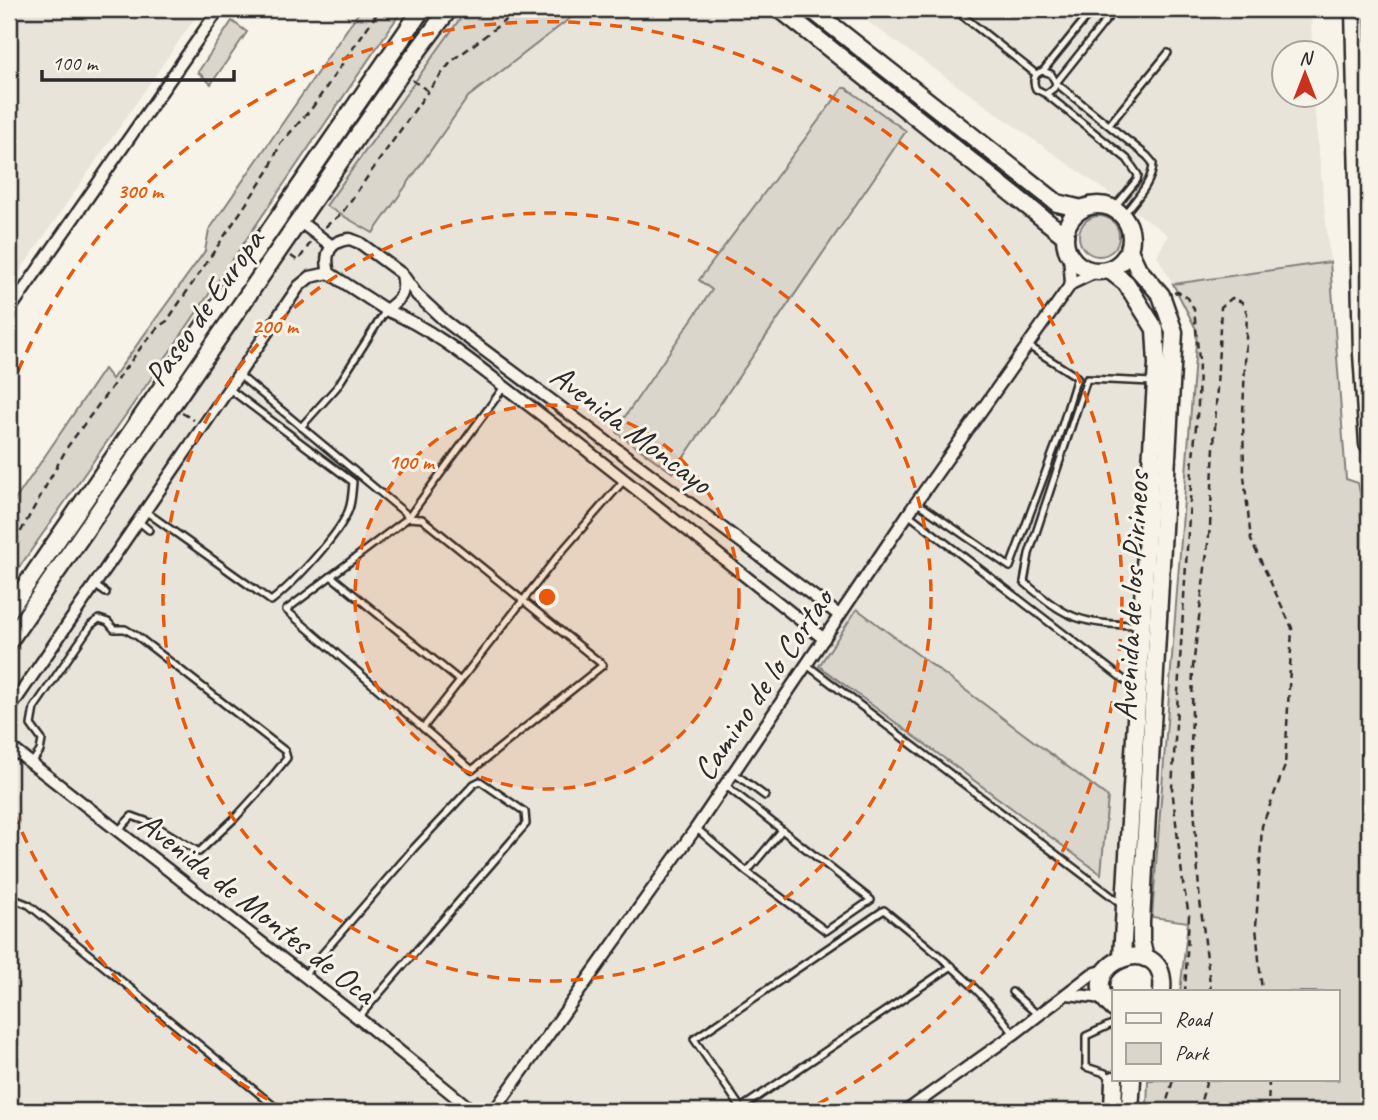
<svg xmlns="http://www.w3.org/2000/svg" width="1378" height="1120" font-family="Caveat,sans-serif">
<rect width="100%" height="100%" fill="#f7f3e8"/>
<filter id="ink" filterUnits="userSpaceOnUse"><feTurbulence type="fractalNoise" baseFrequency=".0143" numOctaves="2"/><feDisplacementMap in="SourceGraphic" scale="14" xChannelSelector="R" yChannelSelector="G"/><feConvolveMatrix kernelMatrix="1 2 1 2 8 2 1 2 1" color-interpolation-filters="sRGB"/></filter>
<g filter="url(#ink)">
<g fill="#e8e4da">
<path d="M9,9h192l-192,278z"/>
<path d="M449,9h330l286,227 4,18 14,13 43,16 29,46 -34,617 -15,24 3,34 5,15 -1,92h-1104v-470z"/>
<path d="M850,9h461l1,43h-28v42l29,1 17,167 -157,22 -16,-28 11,-21z"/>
</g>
<g fill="#dad6cc" stroke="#82807c" stroke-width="2">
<path d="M361,9h42l-232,341 -162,232v-73l95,-140 8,10 93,-128 4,-21z"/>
<path d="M467,9h115l-114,88 -95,136 -47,-27z"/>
<path d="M1364,9h5v242z"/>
<path d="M232,21l15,11 -36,52 -13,-12z"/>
<path d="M843,88h3l60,43 -233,342 -56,-40 7,-15 88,-128 -13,-10z"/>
<circle cx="1099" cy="236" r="20"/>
<path d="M1330,262l16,217 12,4 11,52v576h-222l1,-31h190v-88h-158l8,-70 -36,-5 45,-586 -24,-47z"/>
<path d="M857,609l251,188 -7,77 -282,-208z"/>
</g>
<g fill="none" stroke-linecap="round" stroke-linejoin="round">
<g stroke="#2b2b2b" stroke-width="10">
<g id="lane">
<path d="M954,9l82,65"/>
<path d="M1115,9l-59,74 91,73 6,7c0,20 -19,38 -30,53"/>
<path d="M1043,71l50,-62"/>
<path d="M1046,94l8,-6 2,-5 -5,-9 -8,-3c-9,2 -11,10 -7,18l10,5 81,65 11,16 -1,5 -23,28"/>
<path d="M1109,125l59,-72"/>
<path d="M238,374l167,139 3,5 -122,92 186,160 131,-105 -181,-146 -14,-1"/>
<path d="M301,427l36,-40 49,-77"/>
<path d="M916,502l94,65 48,-128 19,-62 -50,-32"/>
<path d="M145,511l126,90c21,-16 70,-68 78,-92 3,-8 3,-18 4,-27l-125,-94"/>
<path d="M908,514l228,175"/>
<path d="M408,518l96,-131"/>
<path d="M137,520l12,10"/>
<path d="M331,576l129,105 97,-124 68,-78"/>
<path d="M94,585l12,8"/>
<path d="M1139,625c-58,-1 -71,-5 -115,-43l5,-28 58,-175 65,3"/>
<path d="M807,665l316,240"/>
<path d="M423,728l37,-47"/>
<path d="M31,764l9,-13 2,-11 -11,-15 3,-17 57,-83 8,-6 9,3 6,7h11l12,7 148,115 2,7 -20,25 -31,34 -37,35 -48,-29 -19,-7 -14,15"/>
<path d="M734,773l31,23"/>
<path d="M725,785l57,45 -35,42"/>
<path d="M696,828l51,44 79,59 45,-31 -89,-70"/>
<path d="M9,897l20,8 251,206"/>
<path d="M304,975l110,-127 60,-64 6,-3 45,31 1,12 -168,194"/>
<path d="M1012,992l26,23"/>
<path d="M1113,1080l-8,-7 -19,-6v-31l28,-13"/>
<path d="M741,1108l211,-142"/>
<path d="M9,1109l3,2"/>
<path d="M743,1111l-49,-72 190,-129c47,39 95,75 130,124"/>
</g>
</g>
<g stroke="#2b2b2b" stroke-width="15">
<g id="street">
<path d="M299,221l33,25"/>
<path d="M350,239l10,4 42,31c4,20 -1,25 -16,36l-57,-37c-5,-19 0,-32 21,-34z"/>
<path d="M1069,254l2,30"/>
<path d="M402,274l15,21 28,26 394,294"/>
<path d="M386,310c53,21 99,63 145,97 99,76 196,155 293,232"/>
<path d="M9,311l210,-302"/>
<path d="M9,710l290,-424 11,-9 19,-4"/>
<path d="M9,746l357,278 107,87"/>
<path d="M1067,994l28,3 12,5"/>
<path d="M494,1111l202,-283 212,-314 163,-230 27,-13"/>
<path d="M906,1111l108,-77 78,-60 14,-4"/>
</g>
</g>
<g stroke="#2b2b2b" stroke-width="21">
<g id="primary">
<path d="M780,9l285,227"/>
<path d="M811,9l246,194 25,6"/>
<circle cx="1098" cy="238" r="33"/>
<path d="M1129,250l9,19 23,26 13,37 -33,590v19l4,17"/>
<path d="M1109,270l17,13 29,46 2,35 -35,593"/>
<path d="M9,610l413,-601"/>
<path d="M9,641l392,-568 48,-64"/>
<path d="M1114,1009c-49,-43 55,-85 48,-17"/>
<path d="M1113,1111l1,-31"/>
<path d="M1130,1111l2,-31"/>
</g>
</g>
<g stroke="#2b2b2b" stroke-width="23">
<path id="highway" d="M1355,9l8,345 6,90"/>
</g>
<g stroke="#2b2b2b" stroke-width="2.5" stroke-dasharray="7 5" stroke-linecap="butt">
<path d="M412,80l16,11 23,-29 69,-53"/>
<path d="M325,227l17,-14 86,-122"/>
<path d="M291,256l7,5 13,-19"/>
<path d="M1174,293l4,-1 10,6 6,11 5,51 -1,45 -6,64 -20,319 11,95 6,32 -4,77"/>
<path d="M182,413l12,7"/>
<path d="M9,553l59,-107 74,-100 16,-19 9,-6 102,-151 11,-26 32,-36 68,-99"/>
<path d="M1211,992l-12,-100 -8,-141 2,-84 17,-140 11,-220 11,-9 10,4 5,11 -4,101 1,62 7,64 41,88 -7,138 -23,60 -6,101 6,65"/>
<path d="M1164,1111l9,-31"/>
<path d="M1198,1111l9,-31"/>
<path d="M1268,1111l1,-31"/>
</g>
<use href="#lane" stroke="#f7f3e8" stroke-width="5"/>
<use href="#street" stroke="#f7f3e8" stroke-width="10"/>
<use href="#primary" stroke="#f7f3e8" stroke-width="16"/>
<use href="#highway" stroke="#f7f3e8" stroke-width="18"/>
</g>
</g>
<circle cx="547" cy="597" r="192" fill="#e8590c" fill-opacity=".12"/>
<g fill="none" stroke="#e8590c" stroke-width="3.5" stroke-dasharray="12 9">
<circle cx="547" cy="597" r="192"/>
<circle cx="547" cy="597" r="384"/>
<path d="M286 1109A575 575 0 0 1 10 803M10 391A575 575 0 1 1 808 1109"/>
</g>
<g text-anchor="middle" stroke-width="6" stroke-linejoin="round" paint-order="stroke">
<g font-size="33" fill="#2b2b2b" stroke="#f7f3e8">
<text transform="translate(203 307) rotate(-55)" y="12">Paseo de Europa</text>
<text transform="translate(632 428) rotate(37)" y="12">Avenida Moncayo</text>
<text transform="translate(1130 596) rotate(-87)" y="12">Avenida de los Pirineos</text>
<text transform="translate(762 684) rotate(-56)" y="12">Camino de lo Cortao</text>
<text transform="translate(258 907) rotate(38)" y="12">Avenida de Montes de Oca</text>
</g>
</g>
<circle cx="547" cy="597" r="10" fill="#e8590c" stroke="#f7f3e8" stroke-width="3.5"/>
<g font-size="21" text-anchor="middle" font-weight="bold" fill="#e8590c" stroke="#f7f3e8" stroke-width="6" stroke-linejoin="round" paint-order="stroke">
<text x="140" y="198">300 m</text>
<text x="275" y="333">200 m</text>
<text x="411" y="469">100 m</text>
</g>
<rect width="1378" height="1120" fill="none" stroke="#f7f3e8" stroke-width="35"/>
<rect x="18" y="18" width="1343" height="1085" fill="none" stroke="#2b2b2b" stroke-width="2.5" filter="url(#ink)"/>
<rect x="1112" y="990" width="228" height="91" fill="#f7f3e8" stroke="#a5a39c" stroke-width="2"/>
<rect x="1126" y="1013" width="35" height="10" fill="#f7f3e8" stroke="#a5a39c" stroke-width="2"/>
<text x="1175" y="1026" font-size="21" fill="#2b2b2b">Road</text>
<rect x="1126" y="1043" width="35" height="21" fill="#dad6cc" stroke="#a5a39c" stroke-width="2"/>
<text x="1175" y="1060" font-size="21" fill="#2b2b2b">Park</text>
<g transform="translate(1305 74)"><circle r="33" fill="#f7f3e8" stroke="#a5a39c" stroke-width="2"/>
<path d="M0-5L12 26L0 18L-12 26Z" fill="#c8321e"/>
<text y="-10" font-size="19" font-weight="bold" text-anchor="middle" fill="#2b2b2b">N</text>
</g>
<path d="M42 70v10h192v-10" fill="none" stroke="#2b2b2b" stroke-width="3.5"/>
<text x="52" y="70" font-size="21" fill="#2b2b2b" stroke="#f7f3e8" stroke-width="5" paint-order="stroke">100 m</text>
</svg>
